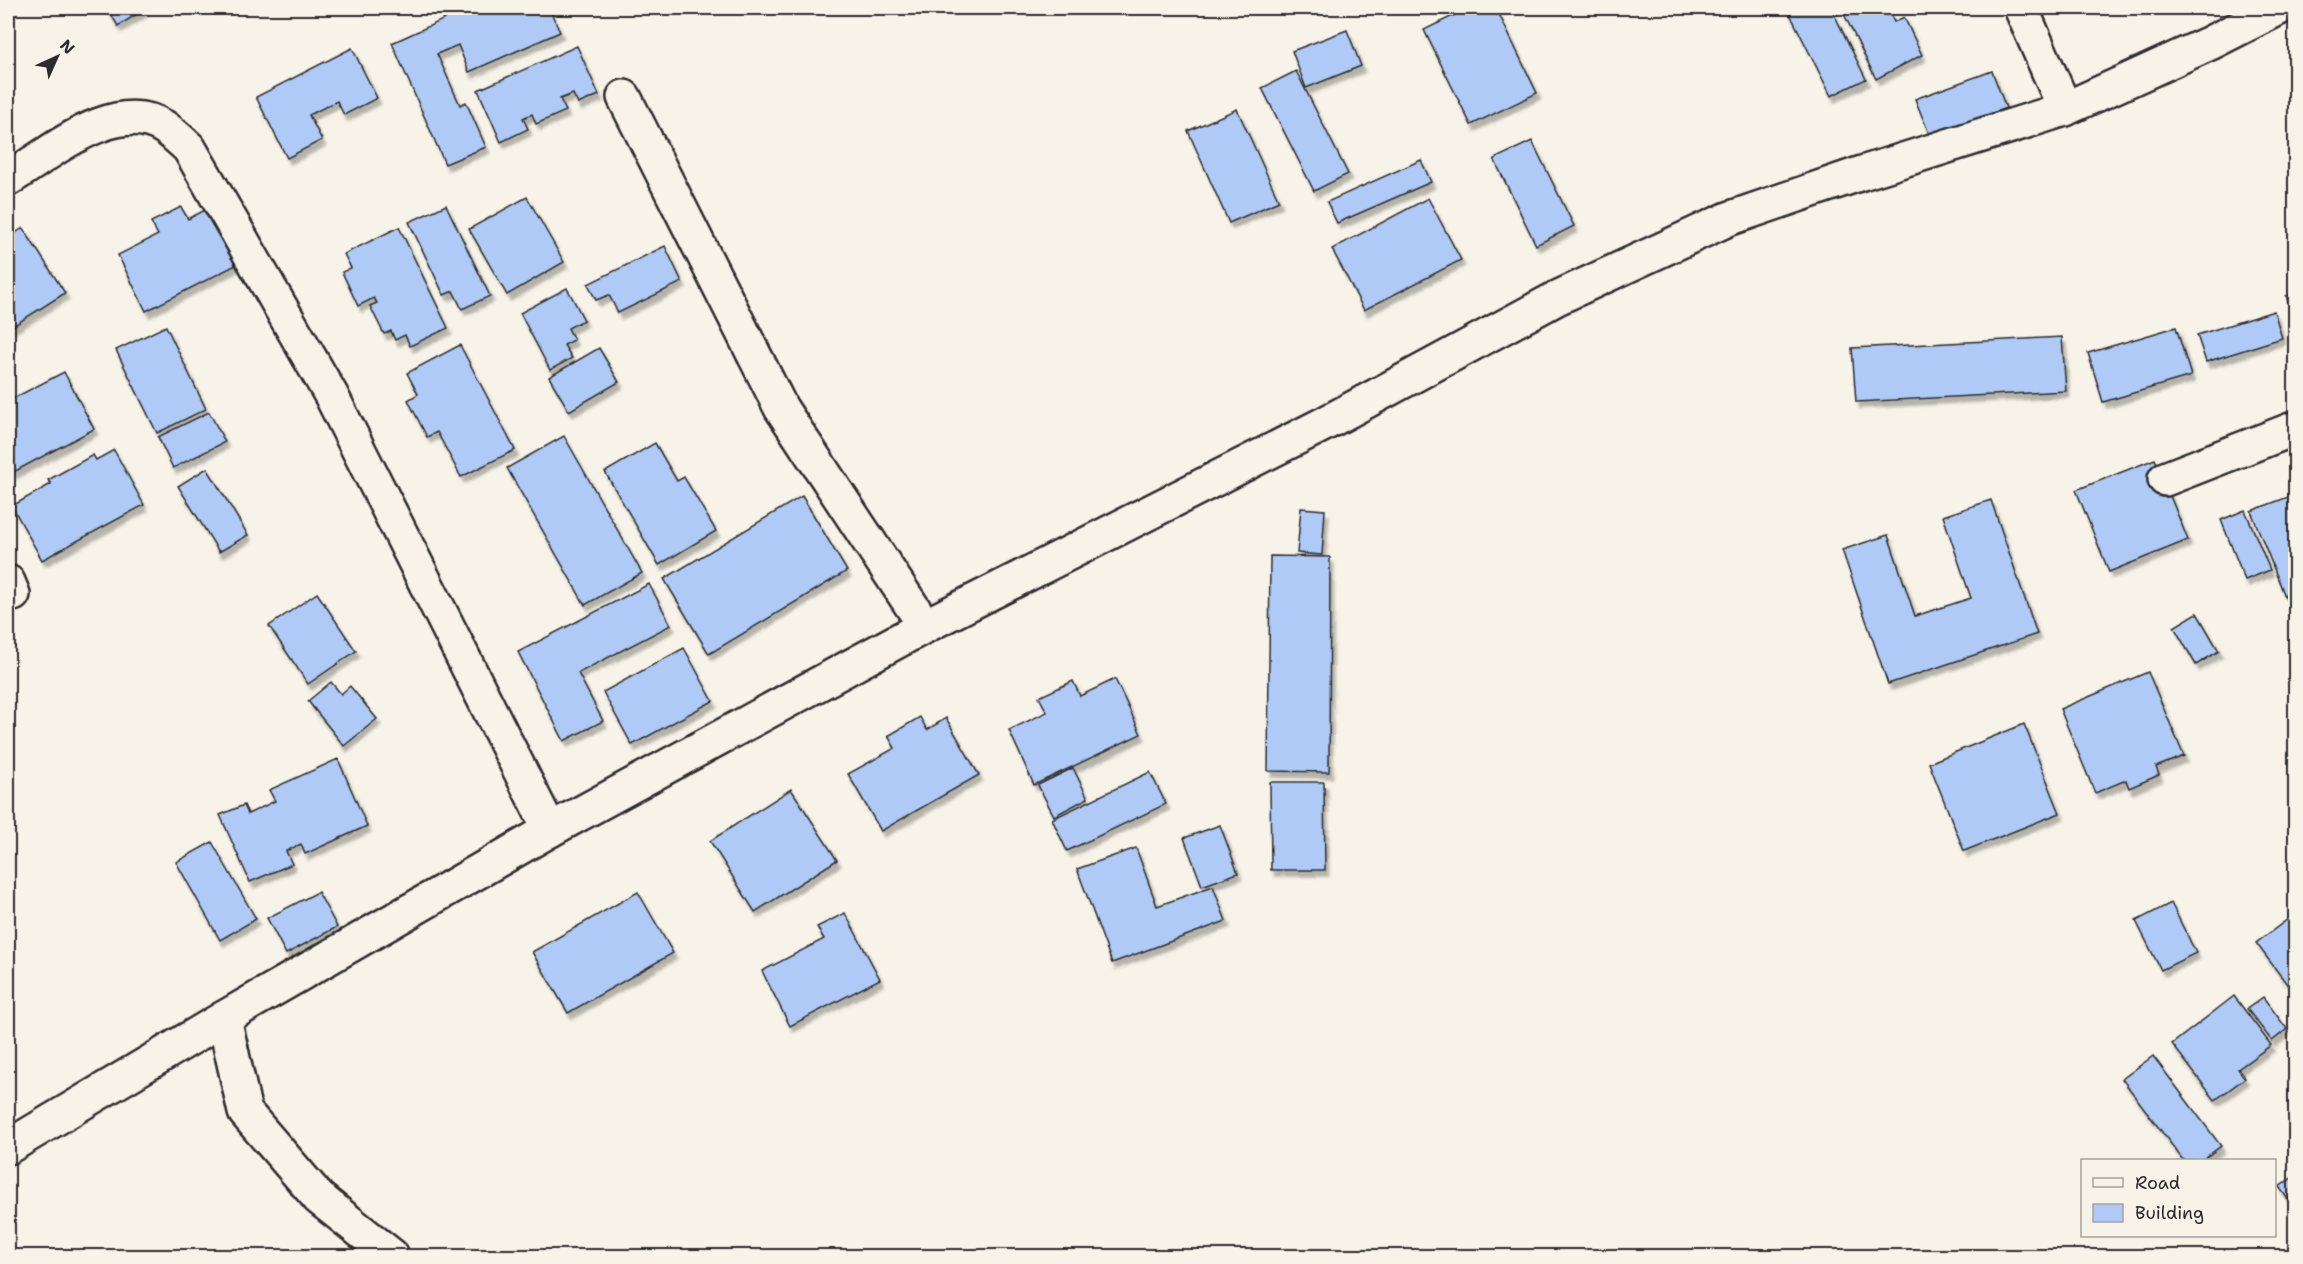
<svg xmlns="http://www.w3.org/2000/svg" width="2303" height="1264" font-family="'Shantell Sans',sans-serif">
<defs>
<filter id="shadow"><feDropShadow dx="3.5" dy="6" stdDeviation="1.5" flood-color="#0004"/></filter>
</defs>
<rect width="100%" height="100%" fill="#f7f3e8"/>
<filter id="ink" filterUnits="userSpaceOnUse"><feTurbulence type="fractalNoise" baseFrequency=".0167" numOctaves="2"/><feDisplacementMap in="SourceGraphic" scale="12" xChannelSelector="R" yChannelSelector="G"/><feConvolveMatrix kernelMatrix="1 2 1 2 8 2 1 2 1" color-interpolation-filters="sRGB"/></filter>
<g filter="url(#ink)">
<g fill="#afcaf7" stroke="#2b2b2b" stroke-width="1.5" filter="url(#shadow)">
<path d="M107,8h40l-29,18z"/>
<path d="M449,8h100l11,24 -91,40 -11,-27 -21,9 23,51 6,-3 20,45 -41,17 -53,-121 53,-24 -4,-8z"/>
<path d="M1469,8h27l41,85 -66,32 -47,-95z"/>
<path d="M1787,8h44l35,71 -35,17z"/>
<path d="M1841,8h46l7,14 10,-5 18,38 -46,24z"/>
<path d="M1347,30l14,36 -55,22 -14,-37z"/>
<path d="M577,46l22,49 -21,9 -5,-10 -13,5 6,12 -30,13 -4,-10 -9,4 5,11 -27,13 -23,-52z"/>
<path d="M352,48l25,50 -33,17 -7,-14 -28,14 13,25 -35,18 -31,-61z"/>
<path d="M1296,71l52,103 -34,17 -52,-103z"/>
<path d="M1992,71l14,37 -76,28 -15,-37z"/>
<path d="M1237,109l42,92 -50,22 -41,-92z"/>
<path d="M1532,141l42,85 -38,19 -42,-86z"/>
<path d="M1421,160l10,22 -94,41 -10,-21z"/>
<path d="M527,197l37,65 -57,33 -38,-66z"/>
<path d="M1428,198l33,62 -97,50 -32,-61z"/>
<path d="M446,205l44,91 -28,13 -9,-18 -9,4 -35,-73z"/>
<path d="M181,207l7,12 19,-10 29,56 -90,46 -28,-56 40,-20 -7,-13z"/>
<path d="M399,227l49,101 -38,18 -5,-11 -10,5 -4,-9 -7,3 -14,-28 7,-3 -3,-5 -16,8 -16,-34 9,-4 -7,-14z"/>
<path d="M23,228l42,65 -55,35 -2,-4v-86z"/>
<path d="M665,246l17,36 -64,31 -9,-18 -13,5 -8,-16z"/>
<path d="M567,288l17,32 -16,8 6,12 -10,5 8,13 -22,12 -30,-57z"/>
<path d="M2296,293v32l-10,-29z"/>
<path d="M2274,311l8,27 -76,24 -9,-27z"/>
<path d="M166,326l40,83 -49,24 -41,-83z"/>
<path d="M2176,327l15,49 -88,26 -15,-49z"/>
<path d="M2062,337l4,54 -210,11 -4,-54z"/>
<path d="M460,345l55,105 -54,27 -24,-45 -10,5 -19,-37 10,-6 -11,-21z"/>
<path d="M599,348l20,34 -50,29 -20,-34z"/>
<path d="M64,372l30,57 -86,46v-74z"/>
<path d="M209,412l16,30 -52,26 -15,-31z"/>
<path d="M564,436l78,137 -57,32 -78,-137z"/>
<path d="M655,443l22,38 7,-4 32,54 -57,34 -54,-93z"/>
<path d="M114,450l30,55 -102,55 -30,-54 39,-22 -3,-4 45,-25 3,5z"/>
<path d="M2155,459l33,81 -79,32 -33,-82z"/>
<path d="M207,468l41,67 -29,17 -41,-66z"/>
<path d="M2296,494v101l-10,4 -35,-88z"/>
<path d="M802,496l45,75 -138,83 -45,-75z"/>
<path d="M1991,500l46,134 -149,50 -46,-134 46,-15 27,81 56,-18 -28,-82z"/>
<path d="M1301,508l24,2 -3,45 -25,-2z"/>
<path d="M2245,510l25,60 -25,10 -24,-60z"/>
<path d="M1270,556l60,1 -1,215 -61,-1z"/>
<path d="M649,584l22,41 -93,48 25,48 -39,20 -46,-89z"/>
<path d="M317,593l39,58 -48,33 -39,-58z"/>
<path d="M2197,613l22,38 -23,14 -22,-38z"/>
<path d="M684,648l29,53 -81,44 -29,-53z"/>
<path d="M2148,672l36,84 -28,11 3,8 -30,13 -3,-8 -31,13 -35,-84z"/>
<path d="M1115,679l26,55 -107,51 -25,-55 38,-18 -8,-15 34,-16 7,15z"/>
<path d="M331,682l10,12 9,-8 27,33 -33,27 -36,-45z"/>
<path d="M920,717l7,13 19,-12 33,57 -98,56 -33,-57 47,-26 -7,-12z"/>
<path d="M2024,724l36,89 -96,38 -35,-88z"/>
<path d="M338,759l29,67 -62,28 -4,-10 -15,7 6,13 -42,18 -30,-67 24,-10 4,9 27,-13 -6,-11z"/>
<path d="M1073,768l15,30 -34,18 -16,-31z"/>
<path d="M1150,772l16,32 -99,47 -15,-32z"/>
<path d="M1270,782h54l1,88h-54z"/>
<path d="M791,789l46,71 -82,52 -45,-71z"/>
<path d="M1220,825l18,48 -36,13 -18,-48z"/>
<path d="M212,842l44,77 -36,21 -44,-78z"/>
<path d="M1136,848l21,58 56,-20 13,35 -114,42 -35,-94z"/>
<path d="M318,892l19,35 -51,27 -19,-36z"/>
<path d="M638,892l35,61 -105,60 -36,-61z"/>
<path d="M2171,903l25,50 -35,17 -25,-49z"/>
<path d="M845,913l35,66 -90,47 -28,-55 62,-32 -7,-12z"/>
<path d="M2296,913v83l-40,-53z"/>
<path d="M2234,996l37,49 -33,24 7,9 -30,22 -43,-56z"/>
<path d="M2263,997l24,32 -15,12 -25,-32z"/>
<path d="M2153,1056l68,90 -19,14h-19l-61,-81z"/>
<path d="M2296,1175v35l-17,-23z"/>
</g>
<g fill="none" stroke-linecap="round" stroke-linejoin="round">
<g stroke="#2b2b2b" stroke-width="38">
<g id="minor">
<path d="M2021,8l44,101"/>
<path d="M624,97l157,311 144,218"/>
<path d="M8,179c41,-24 106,-83 156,-52 9,6 17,14 25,21l142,247 219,435"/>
<path d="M2165,479l131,-51"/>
<path d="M8,582l5,12"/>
<path d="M224,1018l21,94 74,86 73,58"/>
<path d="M8,1147l216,-129 326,-188 375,-204 399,-202 233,-126 171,-79 134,-46 203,-64 145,-66 69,-35"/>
</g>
</g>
<use href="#minor" stroke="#f7f3e8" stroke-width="33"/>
</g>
</g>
<rect width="2303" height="1264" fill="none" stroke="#f7f3e8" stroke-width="30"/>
<rect x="15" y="15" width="2273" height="1234" fill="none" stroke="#2b2b2b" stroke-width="2" filter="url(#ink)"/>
<rect x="2081" y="1159" width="195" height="78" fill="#f7f3e8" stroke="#a5a39c" stroke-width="1.5"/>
<rect x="2093" y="1178" width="30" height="9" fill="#f7f3e8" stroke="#a5a39c" stroke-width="1.5"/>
<text x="2135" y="1189" font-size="18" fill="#2b2b2b">Road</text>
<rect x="2093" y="1204" width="30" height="18" fill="#afcaf7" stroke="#a5a39c" stroke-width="1.5"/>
<text x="2135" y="1219" font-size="18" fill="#2b2b2b">Building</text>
<g transform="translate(57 57) rotate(45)" stroke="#f7f3e8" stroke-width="4.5" paint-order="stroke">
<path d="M0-4.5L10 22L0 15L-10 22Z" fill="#2b2b2b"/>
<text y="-9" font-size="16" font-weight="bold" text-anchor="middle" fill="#2b2b2b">N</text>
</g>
</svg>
